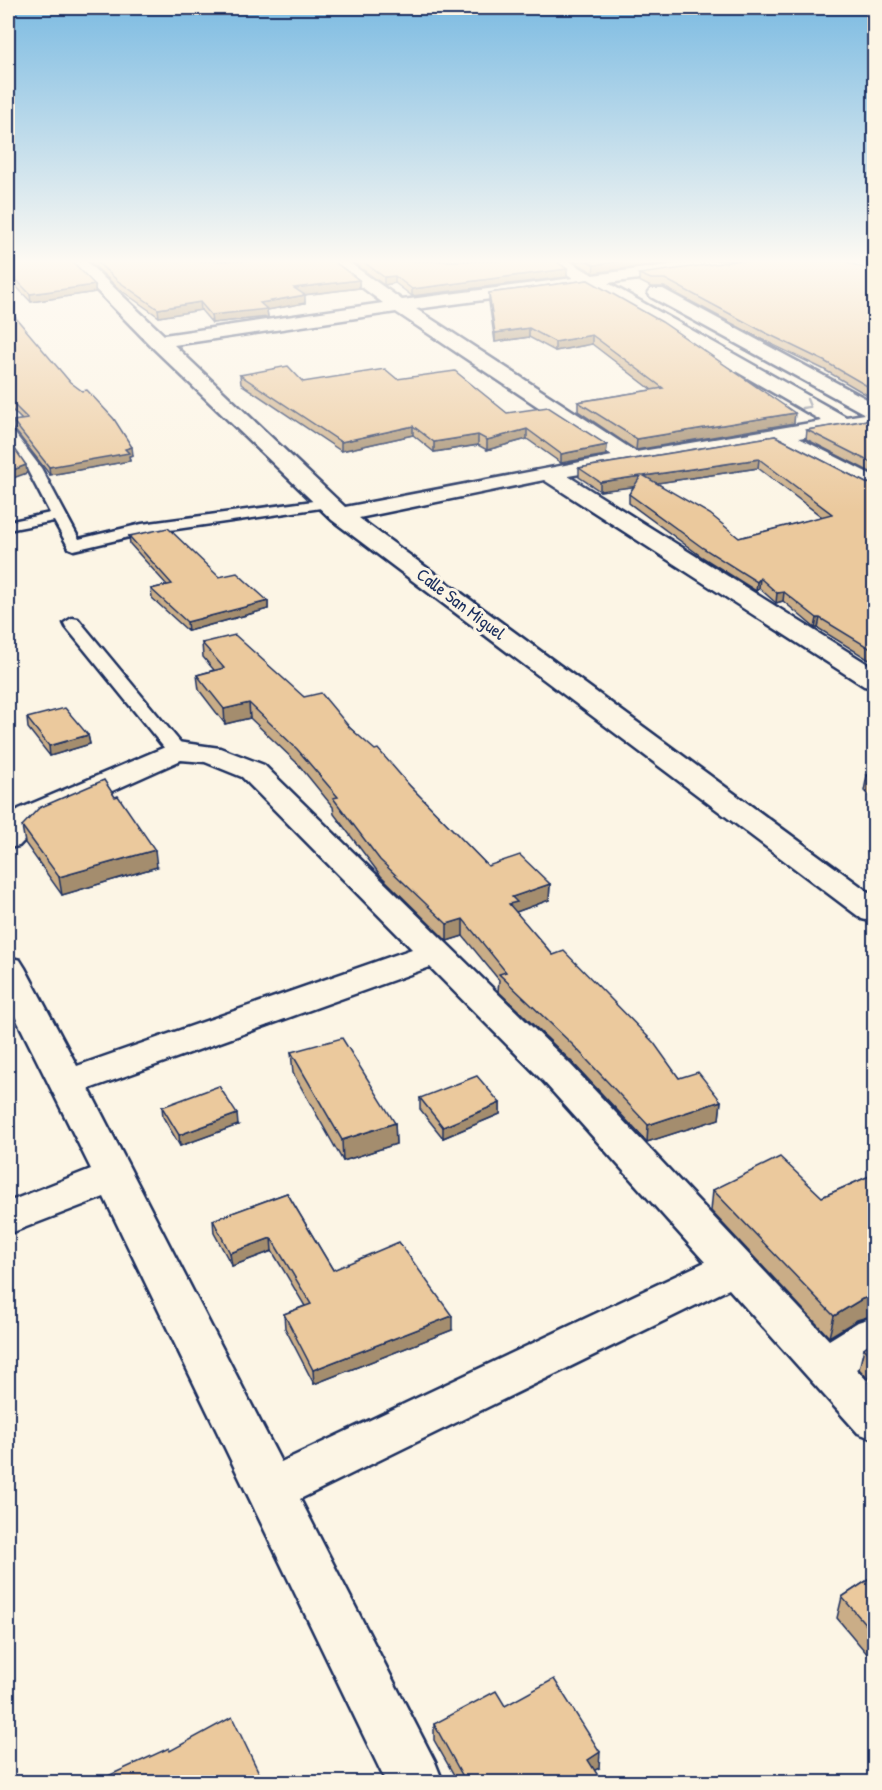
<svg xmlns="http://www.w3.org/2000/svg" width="882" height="1790" font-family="'Patrick Hand',sans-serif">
<rect width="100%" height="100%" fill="#fcf5e5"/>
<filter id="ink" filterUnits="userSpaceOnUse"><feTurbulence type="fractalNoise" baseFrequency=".0167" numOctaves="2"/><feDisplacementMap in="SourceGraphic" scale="12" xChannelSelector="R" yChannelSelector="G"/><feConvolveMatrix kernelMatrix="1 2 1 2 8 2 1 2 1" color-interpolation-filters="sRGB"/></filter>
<g filter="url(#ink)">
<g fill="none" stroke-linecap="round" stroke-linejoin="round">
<g stroke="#1b2f5e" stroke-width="5">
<g id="lane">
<path d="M8,430l5,1 28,37 38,71 63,-15 186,-25 7,4 -7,4 -186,27 -68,16 -5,-2 -15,-27 -46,9v-8l42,-9 -23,-44 -19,-27z"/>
<path d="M72,618l6,1 106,128 2,4 -2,4h-14l-104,-128 -2,-4z"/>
</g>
</g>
<g stroke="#1b2f5e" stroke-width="5">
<g id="street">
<path d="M68,261h18l78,74 219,-32 -56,-42h20l55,39 171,-22 -25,-17h21l24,14 105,-14h49l-8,5 -131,17 238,134 19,-3 -214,-117 -3,-4 3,-4h12l211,114v22l-75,13 75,38v16l-8,-2 -92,-48 -206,34 306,192v20l-10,-2 -320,-206 -185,38 515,378v26l-12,-3 -530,-399 -181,-174zM588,286l234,135 -186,31 -220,-143zM396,312l216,144 -267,51 -171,-162z"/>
<path d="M839,261h23l12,6v11l-33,-13z"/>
<path d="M177,742l43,6 44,17 306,299 259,276 29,-18 16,-5v40l-18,12 18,19v51l-16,-6 -129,-144 -429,210 135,263 8,20h-57l-282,-585 -96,37v-32l83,-33 -83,-167v-45l12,3 5,8 52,98 335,-117 -170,-172 -37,-15 -24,-2 -140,63 -22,23 -11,2v-27l11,-12zM430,967l114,115 161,180 -424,200 -192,-373z"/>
</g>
</g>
<use href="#lane" fill="#fcf5e5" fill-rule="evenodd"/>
<use href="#street" fill="#fcf5e5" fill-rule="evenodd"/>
</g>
<g fill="#caad87" stroke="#1b2f5e" stroke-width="1.5" fill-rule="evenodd">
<path d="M8,261l87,24v7l-64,10 -23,-24z"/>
<path d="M89,261h244l26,19v8l-55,7 1,8 -38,7 1,7 -56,6 -11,-13 -42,7 -40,-28z"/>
<path d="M351,261h205l11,16 -155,19 -17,-13 -11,2z"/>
<path d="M574,261h104l-85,12z"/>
<path d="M866,261h8v5z"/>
<path d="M874,272v127l-51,-30 -60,-29 -99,-53h-13l-12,-6v-7z"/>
<path d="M588,280l206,143 -158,27 -58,-39v-9l74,-12 -60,-46 -37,7 -26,-14 -34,5 -6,-40v-9z"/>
<path d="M8,312l125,143 -4,1 1,5 -80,14 -36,-46 -1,-8 9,-1 -14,-14z"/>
<path d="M240,375l63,7 94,-3 210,66 -1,10 -45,8 -34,-24 -40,11 -9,-5 -44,7 -21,-17 -72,16 -100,-67z"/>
<path d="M874,419v55l-68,-35 1,-9z"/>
<path d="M775,436l91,47 8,1v179l-56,-35h-3l-32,-27 -7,2 -17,-15 -3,3 -54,-34 -73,-54v-9l5,-8 -34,5 -21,-14v-9zM758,468l64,49 -83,21 -82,-55z"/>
<path d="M129,536l90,41 49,24v8l-80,22 -36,-33 -1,-9 16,-4 -37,-41z"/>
<path d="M202,643l102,54 46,31 60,58 78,80 62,18 -1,16 -33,12v1l37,42 126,123 42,23 -2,18 -72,23 -75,-80 -74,-71 1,-11 -36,-44 -16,5 -66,-65 -47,-62 -1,-7 -35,-43 -48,-46 -25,6 -26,-34 -2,-15 17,-5 -11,-13z"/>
<path d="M27,718l61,17 2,9 -40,12 -22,-28z"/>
<path d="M874,769v31l-10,-9 3,-16 7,-2z"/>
<path d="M22,826l135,41 -95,28 -37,-52z"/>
<path d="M291,1052l104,71 1,21 -53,17 -50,-88z"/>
<path d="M420,1098l80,5v11l-57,24 -23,-29z"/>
<path d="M162,1107l76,18 -58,21 -17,-29z"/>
<path d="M874,1174v141l-17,5 -28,17 -118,-126 2,-21 109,7z"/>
<path d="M287,1193l46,77 119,60 -138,54 -29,-56 -1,-14 21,-8 -33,-55 -40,15 -18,-33 -1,-13z"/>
<path d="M874,1341v44l-15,-16 5,-21z"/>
<path d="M874,1576v86l-37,-44 5,-21z"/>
<path d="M505,1706l94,62 -5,2 8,12h-144l-24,-42v-16z"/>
</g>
<g fill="#a48d6e" stroke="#1b2f5e" stroke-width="1.5">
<path d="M624,261h54l-85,12 1,-8z"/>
<path d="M567,269v8l-155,19v-7z"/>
<path d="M395,276v7l-11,2v-8z"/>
<path d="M359,280v8l-65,8v-8z"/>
<path d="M95,285v7l-64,10 -1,-8z"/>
<path d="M305,295v8l-38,7 1,7 -56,6 -1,-8 49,-12z"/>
<path d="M200,302l1,8 -42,7 -1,-8z"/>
<path d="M529,328v9l-34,5v-9z"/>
<path d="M592,335v9l-37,7v-9z"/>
<path d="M795,413l-1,10 -158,27 1,-11z"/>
<path d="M413,426v9l-72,16v-9z"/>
<path d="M527,429v10l-40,11v-10z"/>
<path d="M478,435v10l-44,7v-10z"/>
<path d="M607,445l-1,10 -45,8v-9z"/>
<path d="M132,447l1,8 -4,1 1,5 -80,14 -1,-8z"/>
<path d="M759,459l-1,9 -114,17v-9z"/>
<path d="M26,465l1,8 -19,7v-8z"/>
<path d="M641,476l-1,10 -40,5v-9z"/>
<path d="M760,578l-1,10 -3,3 1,-9z"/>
<path d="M784,592l-1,9 -7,2 1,-10z"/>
<path d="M268,601v8l-80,22 -1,-9z"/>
<path d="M817,618h3l-2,10h-3z"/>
<path d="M249,703l1,15 -25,6 -1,-15z"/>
<path d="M88,735l2,9 -40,12 -1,-10z"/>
<path d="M155,850l2,17 -95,28 -3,-18z"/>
<path d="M550,884l-1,16 -33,12v6l-7,-14 3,-7z"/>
<path d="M463,919v17l-16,5v-17z"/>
<path d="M721,1101l-2,18 -72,23 1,-17z"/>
<path d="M500,1103v11l-57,24v-11z"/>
<path d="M237,1114l1,11 -58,21 -1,-11z"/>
<path d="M395,1123l1,21 -53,17 -1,-21z"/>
<path d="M271,1238l1,13 -40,15 -2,-13z"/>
<path d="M874,1249v19l-7,-16z"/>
<path d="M874,1296v19l-17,5 -28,17 5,-21 28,-17z"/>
<path d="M452,1316v14l-138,54 -1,-14z"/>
<path d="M600,1752l-1,16 -13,7 2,-15z"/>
<path d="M261,1777v5h-10z"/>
</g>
<g fill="#ebc99d" stroke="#1b2f5e" stroke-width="1.5" fill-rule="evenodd">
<path d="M8,261h64l23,24 -65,9 -22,-23z"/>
<path d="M96,261h237l26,19 -65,8 11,7 -45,8 7,6 -56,6 -11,-13 -42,7 -40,-28z"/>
<path d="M362,261h194l11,8 -155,20 -17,-13 -11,1z"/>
<path d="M587,261h37l-30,4z"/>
<path d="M736,261h109l29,11v118l-50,-29 -60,-29 -99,-53h-14l-12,-5z"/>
<path d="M588,280l74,42 133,91 -158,26 -59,-37 85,-14 -71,-53 -37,7 -26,-14 -34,5 -6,-40z"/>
<path d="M10,311l60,71 12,9 5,-1 27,29 18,28 -7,2 4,4 -80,14 -36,-46 15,-2 -20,-20v-87z"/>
<path d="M288,366l15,16 82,-13 12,10 58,-8 52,42 41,-6 59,38 -46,9 -34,-25 -40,11 -9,-5 -44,7 -21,-16 -72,16 -101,-67z"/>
<path d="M874,419v45l-67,-34z"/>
<path d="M775,436l91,47 8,1v167l-54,-33h-3l-33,-26 -7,1 -17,-15 -3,4 -54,-34 -74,-54 12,-18 -41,6 -21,-14zM759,459l73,55 -93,24 -29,-24 -66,-38z"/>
<path d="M8,439l18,26 -18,7z"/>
<path d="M168,528l51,49 18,-4 31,28 -81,21 -36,-33 21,-5 -43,-48z"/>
<path d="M235,635l69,62 17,-4 29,35 25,22 3,-1 32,37 78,80 32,-11 30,29 -38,13 5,5 -8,2 44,51 11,-4 90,92 25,35 19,-6 23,29 -73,24 -75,-80 -74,-71 7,-2 -43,-53 -16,5 -67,-64 -47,-62 5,-1 -41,-48 -48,-46 -25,6 -27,-34 27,-7 -22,-25z"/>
<path d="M65,708l23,27 -39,11 -22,-28z"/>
<path d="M874,773v8l-7,-6z"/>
<path d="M104,780l11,17 3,-1 37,54 -96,27 -37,-51 17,-18z"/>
<path d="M342,1038l53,85 -53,17 -51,-88z"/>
<path d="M477,1076l23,27 -57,24 -23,-29z"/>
<path d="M219,1086l18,28 -58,21 -17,-28z"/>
<path d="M780,1157l42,40 52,-23v75l-7,3 7,8v36l-12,3 -28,17 -121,-126z"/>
<path d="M287,1193l46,77 66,-28 53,74 -139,54 -29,-56 27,-10 -40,-66 -41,15 -17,-33z"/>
<path d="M874,1341v18l-10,-11z"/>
<path d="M874,1576v58l-32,-37z"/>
<path d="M554,1679l46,73 -12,8 14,22h-136l-32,-58 62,-33 9,15z"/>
<path d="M232,1717l29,60 -10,5h-156l74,-34 1,3z"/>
</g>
<defs><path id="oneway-chevron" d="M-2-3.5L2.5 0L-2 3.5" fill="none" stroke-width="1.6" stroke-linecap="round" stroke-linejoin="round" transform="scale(1.5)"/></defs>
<use stroke="#8c92a2" href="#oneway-chevron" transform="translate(807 405) rotate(30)"/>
</g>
<linearGradient id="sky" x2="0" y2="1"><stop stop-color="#7cbbe2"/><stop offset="0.51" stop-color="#fefaf3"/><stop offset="1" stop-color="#fefaf3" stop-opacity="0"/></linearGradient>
<rect width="882" height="512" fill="url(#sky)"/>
<g text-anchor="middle" stroke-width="6" stroke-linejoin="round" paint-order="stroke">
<g font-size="18" fill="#1b2f5e" stroke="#fcf5e5">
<text transform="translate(461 604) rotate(37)" y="6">Calle San Miguel</text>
</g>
</g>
<rect width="882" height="1790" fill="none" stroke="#fcf5e5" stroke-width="30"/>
<rect x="15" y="15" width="852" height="1760" fill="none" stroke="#1b2f5e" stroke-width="2" filter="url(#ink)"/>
</svg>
